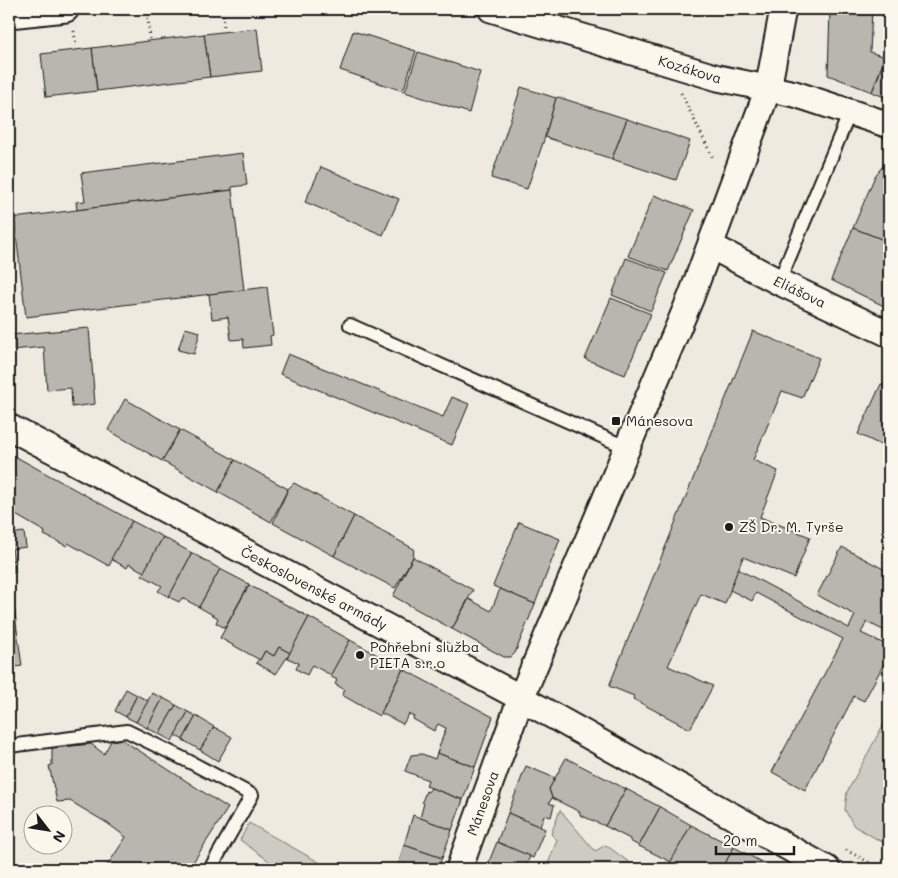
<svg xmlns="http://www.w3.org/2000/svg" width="898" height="878" font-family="Mali,sans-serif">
<rect width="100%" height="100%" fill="#eeeadf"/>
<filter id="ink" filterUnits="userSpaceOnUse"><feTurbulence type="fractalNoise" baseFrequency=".02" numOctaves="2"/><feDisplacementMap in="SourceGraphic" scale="10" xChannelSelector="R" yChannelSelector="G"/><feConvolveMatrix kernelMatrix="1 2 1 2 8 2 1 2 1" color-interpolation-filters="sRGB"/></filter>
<g filter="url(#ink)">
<g fill="#ceccc2" stroke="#75746f">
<path d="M889,714v132l-35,-20 -9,-16 2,-18z"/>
<path d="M560,810l35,41 11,-6 32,24h-92l11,-29 -6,-6z"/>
<path d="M249,823l82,46h-51l-40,-29z"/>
</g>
<g fill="#b9b6af" stroke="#1c1c1c">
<path d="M830,9h42l-2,43 15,5 -13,35 -44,-17z"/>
<path d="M257,28l5,43 -52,6 -6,-43z"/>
<path d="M353,31l63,20 -13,40 -63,-21z"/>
<path d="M204,34l6,43 -113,14 -5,-43z"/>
<path d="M92,48l5,43 -51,6 -5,-43z"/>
<path d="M418,52l62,20 -11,41 -64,-21z"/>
<path d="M888,52h1v47l-17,-7z"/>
<path d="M521,87l35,11 -11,39 -18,52 -36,-11z"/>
<path d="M558,97l69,22 -15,40 -67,-22 11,-39z"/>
<path d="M627,119l63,22 -14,39 -64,-21z"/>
<path d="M243,153l4,32 -15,2v3l-155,20 -1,-8 9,-1 -4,-28z"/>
<path d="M889,164v78l-36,-14 22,-52 7,-9z"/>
<path d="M321,167l78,32 -16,36 -78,-33z"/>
<path d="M232,190l12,100 -218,27 -12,-99z"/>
<path d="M654,195l40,15 -26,61 -40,-15z"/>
<path d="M853,228l36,14v58l-3,7 -55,-27z"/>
<path d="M626,258l41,15 -16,38 -39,-16z"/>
<path d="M267,287l6,48 -3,1 1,9 -27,3 -1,-9 -12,1 -3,-23 -16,2 -3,-25z"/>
<path d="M611,298l40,16 -26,61 -40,-16z"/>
<path d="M89,328l6,76 -23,3 -1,-19 -24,2 -3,-43 -33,3 2,15 -4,1v-31z"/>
<path d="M185,328l15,4 -6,22 -16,-4z"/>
<path d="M753,331l66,27 -17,40 -20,-7 -29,69 25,11 -18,46 50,20 -16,41 -51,-21 -18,47 -24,-10 -33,72 45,20 -23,43 -57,-30 1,-3 -25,-10z"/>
<path d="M288,354l155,63 9,-20 17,7 -17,41 -172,-71z"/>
<path d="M881,384l8,4v61l-31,-15z"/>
<path d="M125,399l55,31 -18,31 -54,-31z"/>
<path d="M180,430l55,30 -17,32 -56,-31z"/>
<path d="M9,453l123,68 -23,45 -41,-23 -1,3 -23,-11 1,-3 -36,-21z"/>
<path d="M235,460l53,29 -17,33 -53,-30z"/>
<path d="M294,483l60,33 -20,40 -61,-33 15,-34z"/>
<path d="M354,516l60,33 -1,8 -18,31 -61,-32z"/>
<path d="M132,521l31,16 -19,35 -15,-8 -2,4 -16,-9z"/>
<path d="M9,522l1,12 14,-2 2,15 -14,2 2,11 -5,1z"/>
<path d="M519,522l41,17 -25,65 -42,-18z"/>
<path d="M163,537l29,16 -23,44 -11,-6 4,-5 -20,-11z"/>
<path d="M842,547l47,25v61l-22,-11 -6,11 28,13v8l-25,47 -10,-5 -49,94 -33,-18 71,-133 -87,-46 -4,8 -22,-11 8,-21 111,59 6,-13 -38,-20z"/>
<path d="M192,553l28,16 -21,38 -17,-9 -3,4 -10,-5z"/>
<path d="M413,557l60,33 -21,39 -59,-33z"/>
<path d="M14,560l1,12 -5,1 3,23 -4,1v-36z"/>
<path d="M220,569l29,15 -24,44 -9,-5 2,-5 -19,-11z"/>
<path d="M249,585l60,32 -19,36 -11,-6 -5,9 -9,-5 -5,9 -40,-22z"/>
<path d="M500,589l35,15 -20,49 -4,4h-7l-52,-28 17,-30 22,12z"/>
<path d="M13,596l4,34 -8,1v-34z"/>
<path d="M309,617l41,23 -19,35 -19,-10 -5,10 -11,-6 3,-6 -12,-5z"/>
<path d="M17,630l5,36 -13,2v-37z"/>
<path d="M350,640l53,29 -24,47 -37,-21 3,-5 -10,-6 2,-4 -7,-4z"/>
<path d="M279,647l11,6 -14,21 -20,-11 3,-4 1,1 5,-9 9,5z"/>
<path d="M403,669l90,48 -18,50 -38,-14 9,-25 -8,-4 -4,7 -21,-12 1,-2 -5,-3 -6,10 -22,-11z"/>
<path d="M126,689l11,6 -11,22 -11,-6z"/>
<path d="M152,693l11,5 -16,30 -11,-6z"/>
<path d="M137,695l11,6 -12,21 -10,-5z"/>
<path d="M163,698l13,7 -17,29 -12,-6z"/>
<path d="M176,705l12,7 -16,29 -13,-7z"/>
<path d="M188,712l8,4 -13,24 -8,-5z"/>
<path d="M196,716l18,11 -14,23 -17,-10z"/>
<path d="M214,727l18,10 -14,24 -18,-11z"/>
<path d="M121,739l107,69 -38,59 4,2h-89l21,-32 -19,-14 -37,-22 -13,1 -8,-36 3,-1v-17l39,-4 13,10 7,-13z"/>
<path d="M437,753l38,14 -12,33 -37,-14 2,-6 -23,-9 6,-16 11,-1 13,5z"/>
<path d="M566,758l60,31 -21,37 -25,-11v-3l-28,-14 -3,-9z"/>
<path d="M526,766l29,12 -6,11 3,9 -3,5 5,2 -3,12 -7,-2 -4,12 -32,-14z"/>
<path d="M431,788l32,12 -11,30 -32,-12 4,-15 -2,-1 4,-11 2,1z"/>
<path d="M626,789l34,18 -21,39 -9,-5v-2l-25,-13z"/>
<path d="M660,807l31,18 -20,37 -32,-16z"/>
<path d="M508,813l37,16 -12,29 -36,-16z"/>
<path d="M413,815l39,15 -10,28 -38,-13z"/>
<path d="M691,825l43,22 -12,22h-41l-11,-6z"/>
<path d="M497,842l33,14 -5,13h-39z"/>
<path d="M404,845l38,13 -5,11h-40z"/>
<path d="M734,847l40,22h-52z"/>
</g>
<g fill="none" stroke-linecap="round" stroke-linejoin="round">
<g stroke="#1c1c1c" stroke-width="16">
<g id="lane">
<path d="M779,282l71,-170"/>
<path d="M350,325l278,123"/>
<path d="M9,746l118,-15 63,31 62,33 -42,74"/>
</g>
</g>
<g stroke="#1c1c1c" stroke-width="29">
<g id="street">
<path id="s1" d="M491,9l227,69 77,16 94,31"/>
<path d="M9,15l57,-6"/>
<path id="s2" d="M711,246l68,36 110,52"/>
<path id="s3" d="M9,427l512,271 306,171"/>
<path id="s4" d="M459,869l62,-171 170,-401 77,-208 15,-80"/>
</g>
</g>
<g stroke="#1c1c1c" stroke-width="3" stroke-dasharray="1 4" stroke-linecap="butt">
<path d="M223,10l1,19"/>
<path d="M148,18l2,21"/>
<path d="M74,31l2,15"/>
<path d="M681,93l33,67"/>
<path d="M846,850l35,19"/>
</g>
<use href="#lane" stroke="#fbf7ec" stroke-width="12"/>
<use href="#street" stroke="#fbf7ec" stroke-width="25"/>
</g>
</g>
<g fill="#1c1c1c" stroke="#fbf7ec" stroke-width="2">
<rect x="611" y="416" width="10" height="10" rx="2.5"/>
<circle cx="729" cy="527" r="5"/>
<circle cx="360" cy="655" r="5"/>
</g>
<g text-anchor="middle" stroke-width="4" stroke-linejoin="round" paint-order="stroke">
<g font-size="14" fill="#1c1c1c" stroke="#fbf7ec">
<text dy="5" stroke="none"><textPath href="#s1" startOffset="208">Kozákova</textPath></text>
<text dy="5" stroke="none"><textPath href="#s2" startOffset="100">Eliášova</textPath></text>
<text dy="5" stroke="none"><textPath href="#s3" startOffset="345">Československé armády</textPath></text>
<text dy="5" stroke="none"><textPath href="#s4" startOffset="70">Mánesova</textPath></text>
</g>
<g font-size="14" fill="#1c1c1c" stroke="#fbf7ec" text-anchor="start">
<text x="626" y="426">Mánesova</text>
<text x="739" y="532">ZŠ Dr. M. Tyrše</text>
<text x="370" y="652">Pohřební služba<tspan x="370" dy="16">PIETA s.r.o</tspan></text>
</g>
</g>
<rect width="898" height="878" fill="none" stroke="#fbf7ec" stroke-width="30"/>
<rect x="15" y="15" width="868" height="848" fill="none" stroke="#1c1c1c" stroke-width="2" filter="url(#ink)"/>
<g transform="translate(48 830) rotate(121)"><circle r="24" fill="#fbf7ec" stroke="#a29f99"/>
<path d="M0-4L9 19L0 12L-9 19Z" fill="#1c1c1c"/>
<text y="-8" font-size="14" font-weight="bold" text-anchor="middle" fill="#1c1c1c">N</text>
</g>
<path d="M716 846v8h78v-8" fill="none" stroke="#1c1c1c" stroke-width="2.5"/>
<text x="723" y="846" font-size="15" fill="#1c1c1c" stroke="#fbf7ec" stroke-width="4" paint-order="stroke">20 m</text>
</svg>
